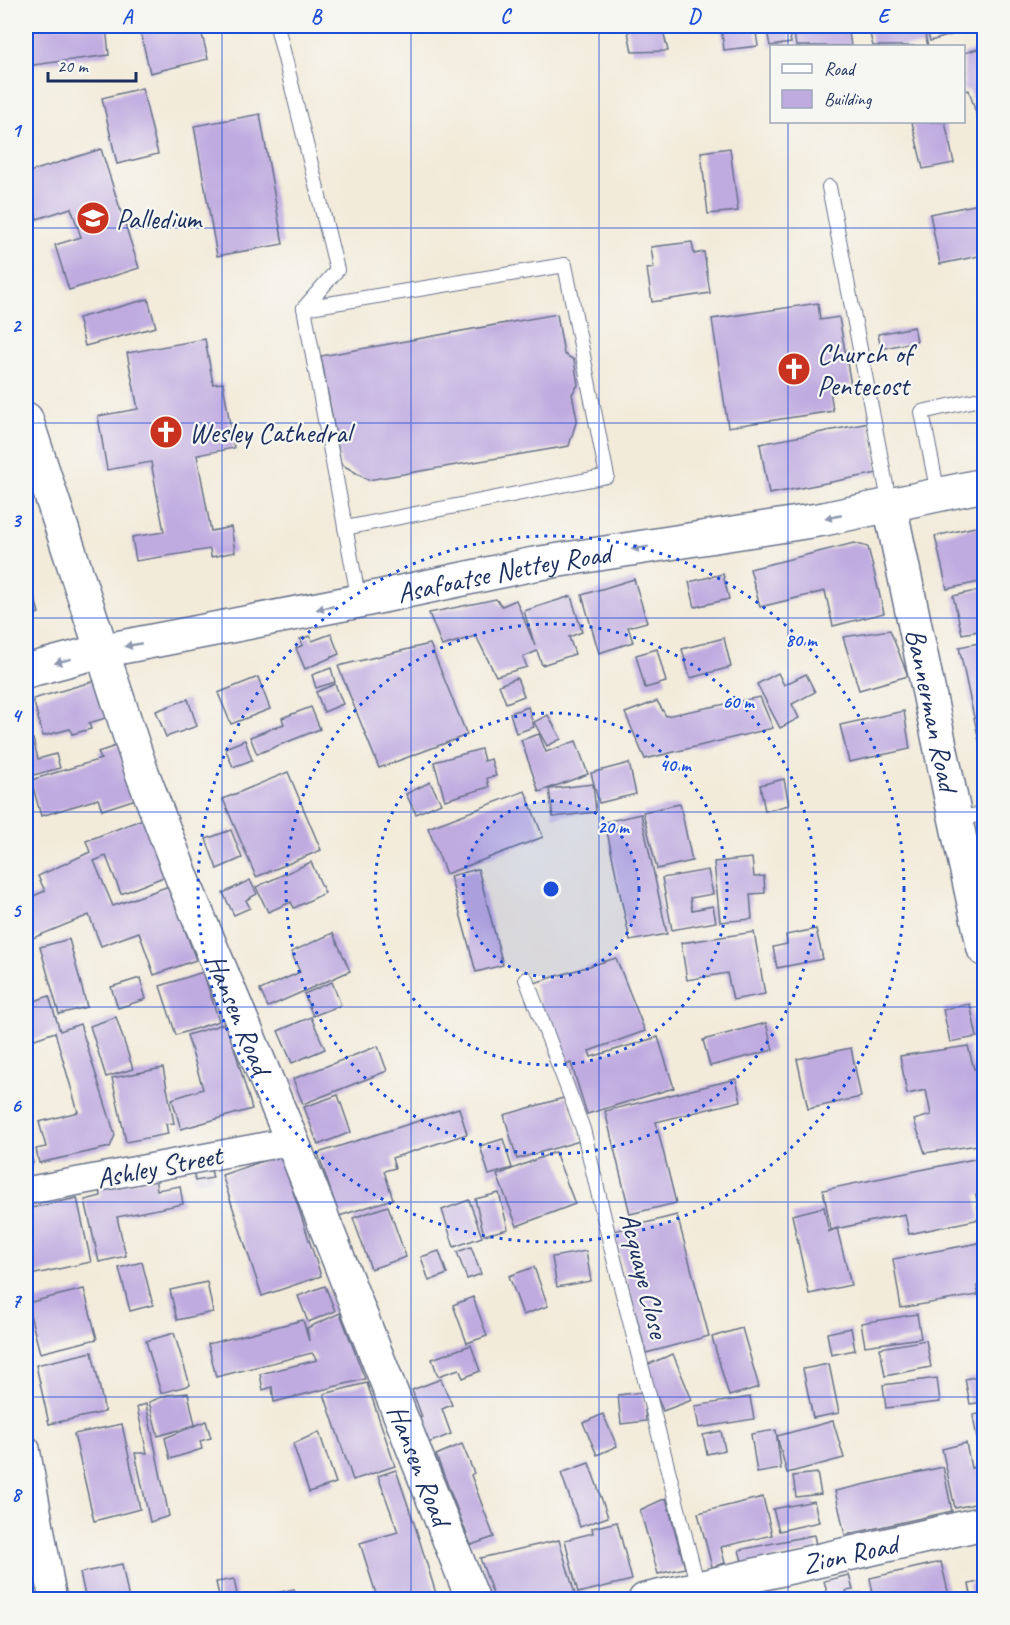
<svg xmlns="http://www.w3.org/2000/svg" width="1010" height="1625" font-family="Caveat,sans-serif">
<rect width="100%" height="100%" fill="#f6f6f2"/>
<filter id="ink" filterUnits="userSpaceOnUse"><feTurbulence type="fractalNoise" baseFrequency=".0167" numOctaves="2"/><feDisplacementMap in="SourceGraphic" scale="12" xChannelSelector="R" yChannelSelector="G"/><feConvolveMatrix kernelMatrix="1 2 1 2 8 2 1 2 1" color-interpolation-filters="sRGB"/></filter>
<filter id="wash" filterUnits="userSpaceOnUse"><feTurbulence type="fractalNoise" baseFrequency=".008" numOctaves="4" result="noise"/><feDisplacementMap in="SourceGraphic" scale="24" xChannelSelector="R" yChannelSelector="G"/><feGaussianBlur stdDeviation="1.35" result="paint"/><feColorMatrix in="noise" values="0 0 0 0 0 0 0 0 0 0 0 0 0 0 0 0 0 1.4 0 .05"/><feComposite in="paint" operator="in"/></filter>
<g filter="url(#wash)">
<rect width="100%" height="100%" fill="#f3ebda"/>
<g id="blocks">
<g fill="#c0abe0">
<path d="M26,26h80l3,29 -83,11z"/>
<path d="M139,26h61l8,33 -58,14z"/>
<path d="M627,26h35l6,25 -36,1z"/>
<path d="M721,26h34l3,20 -34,4z"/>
<path d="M766,26h22l3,17 -21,3z"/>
<path d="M793,26h55l3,20h-55z"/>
<path d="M868,26h55l5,20h-55z"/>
<path d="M926,26h57l-53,15z"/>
<path d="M984,47v93l-15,-50 -5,1v-38z"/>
<path d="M142,88l16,66 -41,10 -15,-66z"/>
<path d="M260,114l23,130 -66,12 -23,-130z"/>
<path d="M912,122h33l9,41 -31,6z"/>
<path d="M730,148l8,63 -30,3 -7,-62z"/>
<path d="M101,149l38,119 -70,22 -14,-45 26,-8 -10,-29 -34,11 -11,-37v-9z"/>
<path d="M984,203v52l-44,9 -10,-50z"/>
<path d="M692,242l2,12 10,-2 6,41 -58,9 -5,-33 7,-1 -3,-21z"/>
<path d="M148,299l8,28 -71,19 -7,-28z"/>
<path d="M818,303l2,17 19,-3 12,68 -21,3 3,23 -105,16 -16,-108z"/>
<path d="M557,314l7,40 10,6 4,25 -6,9 5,25 -8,27 -201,34 -27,-16 -20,-108z"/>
<path d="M914,327l3,14 -36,8 -3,-15z"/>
<path d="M205,339l8,45 10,-1 11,65 -37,7 14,76 20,-4 4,25 -24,5 -1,-8 -74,12 -4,-24 32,-5 -13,-70 -44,8 -9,-54 40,-7 -11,-56z"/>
<path d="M869,423l9,50 -109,21 -9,-50z"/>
<path d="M984,525v56l-37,8 -12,-53z"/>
<path d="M854,543l14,4 16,66 -51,13 -8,-35 -65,16 -10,-38z"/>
<path d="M26,568l13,45 -13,4z"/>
<path d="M723,574l6,25 -34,8 -6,-25z"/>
<path d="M634,579l13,43 -19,5 5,15 -34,11 -17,-58z"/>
<path d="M984,589v41l-22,4 -9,-38z"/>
<path d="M571,596l11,36 -13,5 6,17 -33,11 -5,-14 -14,6 4,10 -31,9 -20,-40 -34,10 -13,-33 67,-14 6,7 14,-6 19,46 -11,-35z"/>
<path d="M890,630l18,46 -49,14 -16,-53z"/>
<path d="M331,634l8,20 -34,15 -9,-21 7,-3 -3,-6 10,-3 2,5z"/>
<path d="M724,638l7,29 -41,11 -8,-29z"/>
<path d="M984,642v113h-2l-23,-108z"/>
<path d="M430,644l37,91 -88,33 -41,-102z"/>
<path d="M657,649l9,33 -21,6 -9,-33z"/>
<path d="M331,668l4,14 -19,6 -4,-13z"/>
<path d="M778,673l6,12 22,-11 9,18 -23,12 7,14 -19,10 -23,-44z"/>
<path d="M258,677l12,32 -39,15 -13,-31z"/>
<path d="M517,678l7,18 -18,7 -7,-18z"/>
<path d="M98,680l11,37 -20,6 2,6 -19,5 -2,-5 -27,7 -10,-37z"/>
<path d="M335,684l8,20 -19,8 -8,-20z"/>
<path d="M760,697l13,31 -128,31 -20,-46 32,-12 9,15z"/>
<path d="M188,699l9,27 -31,11 -10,-26z"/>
<path d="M311,707l9,22 -63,25 -7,-17 34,-13 -2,-6z"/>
<path d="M528,707l6,20 -18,6 -6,-20z"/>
<path d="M904,711l6,38 -61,13 -9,-37z"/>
<path d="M548,715l13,24 -14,7 -13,-24z"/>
<path d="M539,734l7,18 30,-11 12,33 -49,18 -18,-52z"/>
<path d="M33,739l5,20 18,-5 4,14 -34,9v-36z"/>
<path d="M245,740l7,20 -19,7 -8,-19z"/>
<path d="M122,744l17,54 -37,12 -4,-11 -57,17 -10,-36 70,-21 -3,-7z"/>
<path d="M481,749l3,12 7,-2 5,17 -9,2 2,9 -44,13 -11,-38z"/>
<path d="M629,763l7,31 -37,9 -8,-30z"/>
<path d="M288,772l33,78 -65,27 -33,-78z"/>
<path d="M784,779l5,26 -24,6 -5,-26z"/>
<path d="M430,782l11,21 -25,11 -10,-20z"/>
<path d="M593,784l3,28 -43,5 -4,-28z"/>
<path d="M525,791l18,46 -97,37 -18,-46z"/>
<path d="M680,804l12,57 -35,8 -14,-57z"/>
<path d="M641,814l26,120 -37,7 -25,-119z"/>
<path d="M143,819l23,57 -45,18 -15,-38 -12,5 19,45 56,-20 27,74 -42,15 -15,-43 -38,14 -12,-31 -63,26v-42l19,-8 -7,-15 52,-24 -4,-11z"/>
<path d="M231,830l11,28 -25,11 -11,-30z"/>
<path d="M752,858l2,19 10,-1 1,17 -15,1 2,25 -32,3 -6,-60z"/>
<path d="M311,862l14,31 -31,15 -3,-6 -23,10 -12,-25z"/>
<path d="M478,869l25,96 -27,7 -26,-96z"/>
<path d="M708,870l5,24 -23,4 2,12 21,-4 3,16 -44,8 -10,-52z"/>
<path d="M250,880l7,14 -11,6 4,8 -16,7 -11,-22z"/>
<path d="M816,929l7,30 -46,9 -4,-21 14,-3 -1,-9z"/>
<path d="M754,932l11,62 -32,6 -6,-27 -40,7 -6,-37z"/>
<path d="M333,933l17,38 -82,36 -8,-17 40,-18 -9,-20z"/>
<path d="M69,939l18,68 -28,7 -19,-67z"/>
<path d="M616,958l29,73 -56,20 2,6 67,-20 16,51 -87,26 -16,-51 -11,4 -26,-84z"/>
<path d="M203,972l16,49 -43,14 -16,-49z"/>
<path d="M140,978l6,21 -28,9 -7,-21z"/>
<path d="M332,982l9,23 -28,11 -9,-22z"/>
<path d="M49,996l11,35 20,-7 35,111 -5,12 -71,16 -3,-14 10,-2 -7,-25 39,-10 -23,-80 -29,10v-38z"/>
<path d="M970,1004l7,33 -27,5 -7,-33z"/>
<path d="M116,1017l17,52 -27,8 -16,-51z"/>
<path d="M311,1017l14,32 -33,14 -14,-32z"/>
<path d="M227,1023l25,86 -71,20 -9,-30 31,-10 -16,-54z"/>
<path d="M766,1023l7,27 -63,16 -7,-26z"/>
<path d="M378,1046l9,25 -84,33 -10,-25z"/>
<path d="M968,1046l6,23 10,-3v38l-1,1 1,39 -59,9 -11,-33 17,-5 -5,-25 -19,4 -7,-38z"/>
<path d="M851,1048l10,49 -53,12 -11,-50z"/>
<path d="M163,1068l11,55 -8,1 2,10 -42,8 -14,-64z"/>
<path d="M736,1079l5,22 -85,21 20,81 -46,11 -25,-103z"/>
<path d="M338,1095l13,37 -33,13 -14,-38z"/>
<path d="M567,1097l13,44 -63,18 -13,-44z"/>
<path d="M459,1108l8,26 -75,24 3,10 -11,3 9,28 -54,17 -21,-63z"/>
<path d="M503,1139l9,29 -23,7 -9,-29z"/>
<path d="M26,1145h2l5,18 -7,7z"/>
<path d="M555,1152l20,52 -58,22 -20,-51z"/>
<path d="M281,1155l40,121 -59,20 -40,-121z"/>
<path d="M984,1157v37l-8,1 4,24 -71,15 -4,-20 -74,16 -8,-40z"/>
<path d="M210,1166l3,12 -18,3 -2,-12z"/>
<path d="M155,1178l2,12 23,-4 3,18 -66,13 9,39 -27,6 -14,-62 16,-4 -1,-8z"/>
<path d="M499,1193l9,36 -24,6 -9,-36z"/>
<path d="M77,1198l14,64 -65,14v-67z"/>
<path d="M469,1200l13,37 -28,10 -12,-37z"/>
<path d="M388,1206l18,51 -35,12 -18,-51z"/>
<path d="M824,1207l5,25 8,-4 14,57 -42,9 -17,-79z"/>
<path d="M677,1215l32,121 -63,17 -32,-122z"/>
<path d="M984,1242v43l-7,1 1,9 -77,13 -8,-49z"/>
<path d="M471,1247l10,27 -14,5 -10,-27z"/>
<path d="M439,1251l8,23 -18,7 -8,-24z"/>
<path d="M586,1251l5,30 -34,6 -5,-30z"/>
<path d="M142,1262l11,43 -23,6 -11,-43z"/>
<path d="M534,1267l14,39 -25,9 -14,-39z"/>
<path d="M207,1282l6,30 -36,8 -7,-30z"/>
<path d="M325,1286l10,25 -27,11 -10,-26z"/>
<path d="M84,1289l13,50 -57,14 -13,-50z"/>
<path d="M473,1297l14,39 -20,7 -14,-38z"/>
<path d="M340,1313l25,66 -91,23 -2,-15 -9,3 -3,-16 57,-14 -5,-7 -96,24 -8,-33 95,-24 6,21 -2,-13z"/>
<path d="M917,1314l4,24 -56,8 -4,-23z"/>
<path d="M742,1328l17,59 -30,9 -17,-59z"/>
<path d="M851,1328l4,22 -24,5 -4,-22z"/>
<path d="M174,1333l16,52 -29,8 -15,-52z"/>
<path d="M926,1340l5,27 -46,9 -5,-28z"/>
<path d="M471,1345l9,26 -17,7 -4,-9 -21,7 -6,-17z"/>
<path d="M92,1352l13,60 -56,12 -13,-59z"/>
<path d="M673,1354l19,46 -29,11 -19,-45z"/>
<path d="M829,1364l10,49 -26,5 -10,-49z"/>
<path d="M984,1375v27l-14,2 -5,-25z"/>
<path d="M937,1378l3,24 -54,6 -3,-23z"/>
<path d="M441,1379l11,26 -10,4 9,25 -23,9 -10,-25 4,-1 -10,-27z"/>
<path d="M367,1383l28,83 -42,14 -29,-86z"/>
<path d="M643,1392l3,29 -25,3 -3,-29z"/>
<path d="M188,1393l7,32 -37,11 -9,-34 18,-7z"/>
<path d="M750,1397l4,22 -55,9 -4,-22z"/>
<path d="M146,1404l23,112 -19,6 -15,-69h12l-10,-46z"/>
<path d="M984,1413v25l-7,1 -4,-24z"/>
<path d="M603,1414l14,32 -20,9 -14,-32z"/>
<path d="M206,1421l5,17 -11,3 2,8 -32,10 -5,-21z"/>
<path d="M833,1421l11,37 -57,15 -10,-37z"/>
<path d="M122,1424l18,85 -46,12 -20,-87z"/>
<path d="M776,1430l5,39 -24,4 -6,-39z"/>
<path d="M721,1431l4,19 -18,4 -4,-19z"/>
<path d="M319,1432l17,51 -27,9 -16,-48z"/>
<path d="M966,1443l5,25 13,-3v37l-29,6 -13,-59z"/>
<path d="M462,1444l12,29 -3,2 23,62 -23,8 -35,-90z"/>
<path d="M589,1463l19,54 -28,10 -19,-54z"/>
<path d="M943,1467l9,44 -107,24 -10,-44z"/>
<path d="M396,1470l19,56 23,74h-75l-1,-2 14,-4 -16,-51 38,-11 -20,-56z"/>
<path d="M817,1473l4,21 -25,3 -3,-21z"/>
<path d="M763,1497l9,38 -51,12 4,16 -13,4 -14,-54z"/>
<path d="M666,1498l19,70 -27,6 -18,-64z"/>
<path d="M814,1501l5,21 -40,9 -6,-22z"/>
<path d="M617,1522l15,58 -54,13 -13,-53 28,-7 -1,-5z"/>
<path d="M814,1535l3,15 -74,15 -4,-15z"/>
<path d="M559,1540l16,54 -22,6h-58l-15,-42z"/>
<path d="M941,1562l9,38h-76l-4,-22z"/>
<path d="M122,1564l7,36h-43l-6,-27z"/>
<path d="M849,1575l4,15 -7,1 2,5 13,-3 1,7h-45l11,-4 -4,-15z"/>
<path d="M234,1579l4,21h-18l-4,-18z"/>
<path d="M984,1581v19h-12l-3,-16z"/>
<path d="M294,1589l2,11h-36v-3z"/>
<path d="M769,1591l2,9h-30v-1z"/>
</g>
</g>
</g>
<g filter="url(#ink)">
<use href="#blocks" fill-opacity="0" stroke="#677189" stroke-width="1.5"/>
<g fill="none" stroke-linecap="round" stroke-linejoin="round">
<g stroke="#677189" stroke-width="16">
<g id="lane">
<path d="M277,26l60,244 -33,38 55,293"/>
<path d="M829,187l61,319"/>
<path d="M304,308l261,-43 42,211 -262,52"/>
<path d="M938,494l-16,-82 62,-14"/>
<path d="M955,819l29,-5"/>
<path d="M526,979l57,150 30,126 85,332"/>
</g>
</g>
<g stroke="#677189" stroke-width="30">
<g id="street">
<path d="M26,1191l266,-50"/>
<path d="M26,1449l27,151"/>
</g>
</g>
<g stroke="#677189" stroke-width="36">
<g id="secondary">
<path id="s1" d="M26,419l115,351 42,110 109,261 181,459"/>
<path id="s2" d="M890,506l62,297 32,146"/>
<path id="s3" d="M645,1600l339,-77"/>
</g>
</g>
<g stroke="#677189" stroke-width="36">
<g id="primary">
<path id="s4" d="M26,671l75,-20 258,-50 175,-37 290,-45 160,-34"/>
</g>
</g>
<use href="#lane" stroke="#fff" stroke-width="14"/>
<use href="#street" stroke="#fff" stroke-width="27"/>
<use href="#secondary" stroke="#fff" stroke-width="33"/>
<use href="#primary" stroke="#fff" stroke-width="33"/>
</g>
<defs><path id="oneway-solid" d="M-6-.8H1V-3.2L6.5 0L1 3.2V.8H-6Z" transform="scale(1.5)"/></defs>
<g fill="#8d97ae">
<use href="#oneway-solid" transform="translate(833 517) rotate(169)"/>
<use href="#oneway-solid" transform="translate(640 548) rotate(171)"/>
<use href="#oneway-solid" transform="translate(325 608) rotate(169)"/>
<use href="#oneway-solid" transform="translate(133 645) rotate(169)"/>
<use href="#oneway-solid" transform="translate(63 661) rotate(165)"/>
</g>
</g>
<path fill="none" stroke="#1d4ed8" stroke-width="1.5" stroke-opacity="0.55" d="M222,26v1574M411,26v1574M599,26v1574M788,26v20M788,122v1478M26,228h958M26,423h958M26,618h958M26,812h958M26,1007h958M26,1202h958M26,1397h958"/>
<circle cx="551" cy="889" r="88" fill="#1d4ed8" fill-opacity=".12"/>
<g fill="none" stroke="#1d4ed8" stroke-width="3" stroke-dasharray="3 6">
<circle cx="551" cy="889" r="88"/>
<circle cx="551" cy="889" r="176"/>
<circle cx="551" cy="889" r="265"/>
<circle cx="551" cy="889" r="353"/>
</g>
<defs>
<g id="school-disc" transform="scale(1.725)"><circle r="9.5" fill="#c8321e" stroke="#f6f6f2"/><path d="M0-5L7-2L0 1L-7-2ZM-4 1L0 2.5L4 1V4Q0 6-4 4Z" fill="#fff"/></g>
<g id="church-disc" transform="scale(1.725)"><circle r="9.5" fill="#c8321e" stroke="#f6f6f2"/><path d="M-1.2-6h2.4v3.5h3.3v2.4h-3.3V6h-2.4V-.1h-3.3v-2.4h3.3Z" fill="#fff"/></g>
</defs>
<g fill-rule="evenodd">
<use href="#school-disc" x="93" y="218"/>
<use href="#church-disc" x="794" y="369"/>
<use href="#church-disc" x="166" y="432"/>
</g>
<g text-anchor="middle" stroke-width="4.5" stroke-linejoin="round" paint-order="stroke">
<g font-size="28" fill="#1b2f5e" stroke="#f6f6f2" text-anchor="start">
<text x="116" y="228">Palledium</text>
<text x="817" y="363">Church of<tspan x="817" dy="32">Pentecost</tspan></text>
<text x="189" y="442">Wesley Cathedral</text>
</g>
<g font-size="28" fill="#1b2f5e" stroke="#f6f6f2">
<text dy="10" stroke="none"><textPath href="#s4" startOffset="488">Asafoatse Nettey Road</textPath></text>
<text dy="10" stroke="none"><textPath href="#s2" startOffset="208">Bannerman Road</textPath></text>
<text dy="10" stroke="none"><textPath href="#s1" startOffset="632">Hansen Road</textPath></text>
<text transform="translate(159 1166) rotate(-11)" y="10">Ashley Street</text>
<text transform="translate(645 1275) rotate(76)" y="10">Acquaye Close</text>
<text dy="10" stroke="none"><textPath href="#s1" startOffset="1118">Hansen Road</textPath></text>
<text dy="10" stroke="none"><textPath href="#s3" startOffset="210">Zion Road</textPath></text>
</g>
</g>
<circle cx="551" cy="889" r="9" fill="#1d4ed8" stroke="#f6f6f2" stroke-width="3"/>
<g font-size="18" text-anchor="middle" font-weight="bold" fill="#1d4ed8" stroke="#f6f6f2" stroke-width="4.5" stroke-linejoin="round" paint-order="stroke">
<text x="801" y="646">80 m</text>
<text x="738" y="708">60 m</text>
<text x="675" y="771">40 m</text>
<text x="613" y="833">20 m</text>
</g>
<rect width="1010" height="1625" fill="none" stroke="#f6f6f2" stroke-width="66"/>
<rect x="770" y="45" width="195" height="78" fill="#f6f6f2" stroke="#9ea6b7" stroke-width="1.5"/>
<rect x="782" y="64" width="30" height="9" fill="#ffffff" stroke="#9ea6b7" stroke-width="1.5"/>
<text x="824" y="75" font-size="18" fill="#1b2f5e">Road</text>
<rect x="782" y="90" width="30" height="18" fill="#c0abe0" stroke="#9ea6b7" stroke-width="1.5"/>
<text x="824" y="105" font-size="18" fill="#1b2f5e">Building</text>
<path d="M48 72v9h88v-9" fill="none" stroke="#1b2f5e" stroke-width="3"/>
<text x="57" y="72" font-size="18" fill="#1b2f5e" stroke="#f6f6f2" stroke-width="4.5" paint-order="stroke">20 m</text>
<rect x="33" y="33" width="944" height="1559" fill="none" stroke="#1d4ed8" stroke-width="2"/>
<g font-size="20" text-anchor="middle" font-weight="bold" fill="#1d4ed8">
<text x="127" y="23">A</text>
<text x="316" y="23">B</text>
<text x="505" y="23">C</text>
<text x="694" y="23">D</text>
<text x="883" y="23">E</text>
<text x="16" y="137">1</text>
<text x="16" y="332">2</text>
<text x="16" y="527">3</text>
<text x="16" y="722">4</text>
<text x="16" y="917">5</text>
<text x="16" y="1112">6</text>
<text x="16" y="1307">7</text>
<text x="16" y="1501">8</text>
</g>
</svg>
